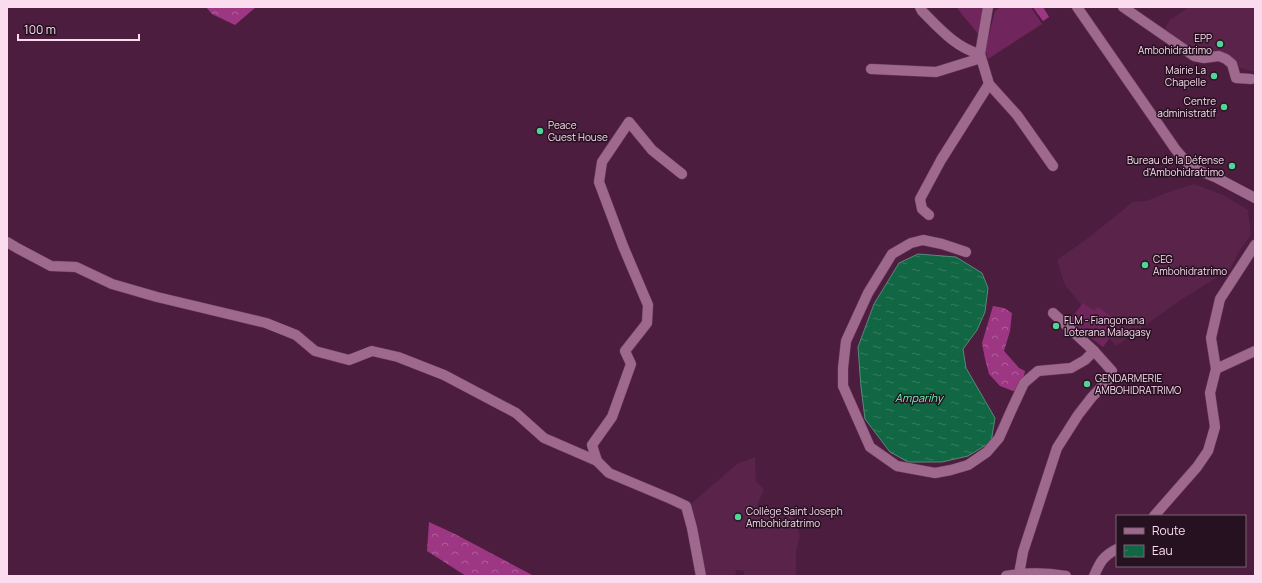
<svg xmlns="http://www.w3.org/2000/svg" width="1262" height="583" font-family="Manrope,sans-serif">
<defs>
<pattern id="forest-crowns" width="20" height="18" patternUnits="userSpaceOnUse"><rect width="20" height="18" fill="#9e3783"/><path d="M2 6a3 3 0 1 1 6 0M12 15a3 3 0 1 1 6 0" fill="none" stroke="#b15d9b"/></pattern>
<pattern id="water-ripples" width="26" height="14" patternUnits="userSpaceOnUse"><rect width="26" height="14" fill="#116743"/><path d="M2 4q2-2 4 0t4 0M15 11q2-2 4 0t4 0" fill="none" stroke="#357c5e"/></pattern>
</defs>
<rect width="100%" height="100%" fill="#4d1d3f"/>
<g fill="#5a244a">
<path d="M1189,7h66v64h-4l-44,-13 -43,-28 6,-10z"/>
<path d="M1194,184l29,11 25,15 3,25 -11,15 -11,20 -50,31 -63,45 -51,-61 -8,-25 30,-21 46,-37 14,-1 19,-8z"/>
<path d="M755,457l1,24 8,9 -7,15 7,7 15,-4 4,11 9,-5 8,21 -4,17v24h-52v-5l-8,-1 -1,6h-30l-14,-72 46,-40z"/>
</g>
<g fill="#70265c">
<path d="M956,7h29l-6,28z"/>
<path d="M1001,7h30l11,17 -54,35 -3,-9 10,-39z"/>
<path d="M1083,303l11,8 4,-4 15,11 -3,5 7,5 -14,19 -34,-26z"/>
</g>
<g fill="url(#forest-crowns)">
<path d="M206,7h50l-21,18 -23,-11z"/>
<path d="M1033,7h10l6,10 -6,4z"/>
<path d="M993,306l11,2 8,5 -2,18 -6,20 15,17 6,3c-2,10 -2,14 -12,20l-13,-5 -11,-12 -4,-15 -3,-16z"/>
<path d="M429,522l26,12 79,42h-68l-39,-25z"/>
</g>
<path fill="url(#water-ripples)" stroke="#578a77" d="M918,254l38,3 26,16 6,15 -3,24 -8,18 -14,19 3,19 29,50 -4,24 -23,14 -26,6h-34l-18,-10 -25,-33 -4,-32 -3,-40 16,-43 25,-41z"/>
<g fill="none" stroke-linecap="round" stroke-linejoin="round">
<g stroke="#663b5a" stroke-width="11">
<g id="minor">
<path d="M920,7l2,4c17,17 34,37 58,43"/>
<path d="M988,7l-8,47 9,30 28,31 36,51"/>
<path d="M1077,7l99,143 15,17 26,11 38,20"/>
<path d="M1123,7l71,49 10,2 15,-2 7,3 6,5 4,14 15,1"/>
<path d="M871,69l65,3 45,-14"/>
<path d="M929,215l-7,-6 -2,-10 21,-39 48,-76"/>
<path d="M7,242l10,6 34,18 25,1 36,17 45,13 109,26 30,12 19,16 34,9 23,-9 26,6 46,18 72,38 28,25 53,23 12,12 62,26 15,7 6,22 9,48"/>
<path d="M966,252l-24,-8 -19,-4 -12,3 -19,11 -24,39 -22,48 -3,27v18l27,61 27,19 38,7 16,-3 17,-5 19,-13 12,-14 12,-27 13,-28 14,-12 33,-3 14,-8 9,-9 18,20 -2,7 -18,19 -14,18 -21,33 -34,104 -4,22"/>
<path d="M1053,313l41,38"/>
<path d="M1216,369l39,-18"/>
<path d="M597,461l-5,-16 20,-28 19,-53 -6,-13 22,-28 1,-18 -25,-59 -24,-64 3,-20 27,-40 23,28 30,24"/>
</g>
</g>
<g stroke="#663b5a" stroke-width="11">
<g id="tertiary">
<path d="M1154,516l43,-49 11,-16 7,-24 -5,-34 6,-24 -5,-31 9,-39 35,-54"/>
<path d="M1006,576c21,-4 38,-4 60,0"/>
<path d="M1094,576c6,-14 9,-20 23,-27"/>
</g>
</g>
<use href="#minor" stroke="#9f688d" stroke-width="10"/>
<use href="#tertiary" stroke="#9f688d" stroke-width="10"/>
</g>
<g fill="#52d397" stroke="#261120" stroke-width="1.5">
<circle cx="1220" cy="44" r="4"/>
<circle cx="1214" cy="76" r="4"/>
<circle cx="1224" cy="107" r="4"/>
<circle cx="540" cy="131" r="4"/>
<circle cx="1232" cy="166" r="4"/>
<circle cx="1145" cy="265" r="4"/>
<circle cx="1056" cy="326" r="4"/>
<circle cx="1087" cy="384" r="4"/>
<circle cx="738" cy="517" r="4"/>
</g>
<g text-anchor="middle" stroke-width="3" stroke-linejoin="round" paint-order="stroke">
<g font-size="10" fill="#fbdcef" stroke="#261120" text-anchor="start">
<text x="1212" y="42" text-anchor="end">EPP<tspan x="1212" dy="12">Ambohidratrimo</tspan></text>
<text x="1206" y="74" text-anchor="end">Mairie La<tspan x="1206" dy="12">Chapelle</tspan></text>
<text x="1216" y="105" text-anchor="end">Centre<tspan x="1216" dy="12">administratif</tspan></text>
<text x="548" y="129">Peace<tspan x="548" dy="12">Guest House</tspan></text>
<text x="1224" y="164" text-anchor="end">Bureau de la Défense<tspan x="1224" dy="12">d'Ambohidratrimo</tspan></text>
<text x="1153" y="263">CEG<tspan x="1153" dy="12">Ambohidratrimo</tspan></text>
<text x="1064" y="324">FLM - Fiangonana<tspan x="1064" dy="12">Loterana Malagasy</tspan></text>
<text x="1095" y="382">GENDARMERIE<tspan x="1095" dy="12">AMBOHIDRATRIMO</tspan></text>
<text x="746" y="515">Collège Saint Joseph<tspan x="746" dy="12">Ambohidratrimo</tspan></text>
</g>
<g font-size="11" font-style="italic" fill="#70f9b6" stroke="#261120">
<text x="919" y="402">Amparihy</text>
</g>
</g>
<rect width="1262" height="583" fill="none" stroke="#fbdcef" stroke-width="16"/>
<rect x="1116" y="515" width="130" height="52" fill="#261120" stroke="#7b6273"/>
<rect x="1124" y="528" width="20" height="6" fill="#9f688d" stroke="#7b6273"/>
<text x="1152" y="535" font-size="12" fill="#fbdcef">Route</text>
<rect x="1124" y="545" width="20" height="12" fill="url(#water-ripples)" stroke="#7b6273"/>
<text x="1152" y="555" font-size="12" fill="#fbdcef">Eau</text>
<path d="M18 34v6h121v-6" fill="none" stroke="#fbdcef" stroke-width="2"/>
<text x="24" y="34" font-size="12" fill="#fbdcef" stroke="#261120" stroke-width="3" paint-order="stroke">100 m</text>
</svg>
